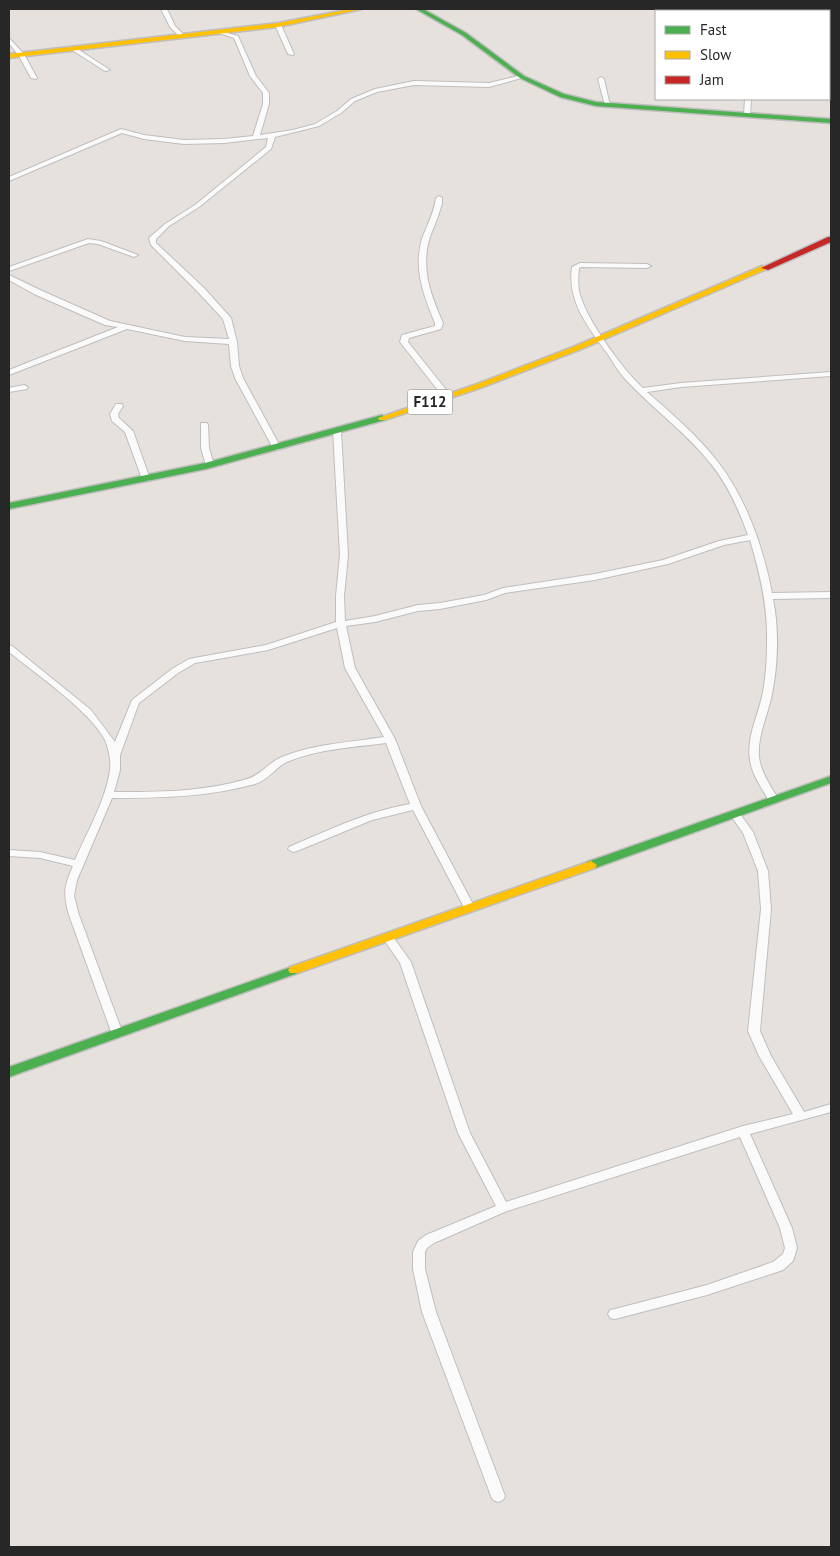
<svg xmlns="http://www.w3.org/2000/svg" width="840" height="1556" font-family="'PT Sans',sans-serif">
<rect width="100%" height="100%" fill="#e6e1dc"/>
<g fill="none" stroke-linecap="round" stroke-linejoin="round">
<g stroke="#bfbebe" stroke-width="2">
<g id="street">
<path d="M161,9h6l8,17 9,9v2h-4l-10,-10z"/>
<path d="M278,23l3,2 13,29 -1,1 -5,-1 -13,-29z"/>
<path d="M216,30l22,6 18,40 13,17v11l-9,31 33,-5 22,-6 22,-13 14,-12 24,-10 39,-8 75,2 33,-8 3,2 -36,10 -75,-2 -37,7 -22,9 -14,12 -22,13 -44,11 -4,12 -72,58 -30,19 -13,13v4l48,45 27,30 6,24 2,24 4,12 38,70 -4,2 -4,-2 -38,-70 -4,-12 -2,-22 -44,-3 -58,-12 -118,46v-5l109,-43 -13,-2 -71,-31 -25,-14v-5l31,15 70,31 75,16 44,2 -6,-20 -25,-27 -47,-47 -2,-7 16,-14 30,-19 71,-58 2,-9 -44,5 -40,1 -40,-5 -22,-6 -113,48v-4l112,-48 23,6 40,5 40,-1 29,-3 10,-32v-11l-13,-17 -16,-38 -18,-6z"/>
<path d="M9,38l15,16 13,24 -1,1 -5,-1 -12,-22 -10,-13z"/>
<path d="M72,48h4l34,22 -5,1 -33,-21z"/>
<path d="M601,77l3,2 6,27 -5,-1 -7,-26z"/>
<path d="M745,99h6l-1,16 -3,2 -3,-2z"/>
<path d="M439,196l3,2v5c-3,13 -9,25 -13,37 -8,30 2,56 14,83l-2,6 -32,9 -1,4 43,54 -4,2h-3l-44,-56 2,-7 33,-9v-3c-11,-27 -22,-54 -13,-84 5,-14 12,-26 14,-41z"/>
<path d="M88,239l13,2 37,14 -4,2 -36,-13 -9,-1 -80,28v-4z"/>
<path d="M580,263l67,1 4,2 -4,2 -66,-1 -2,1c-1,8 -1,15 0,23 6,27 43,78 64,97l38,-5 150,-11v4l-150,11 -34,5c25,22 51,44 71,70 29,38 45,85 54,131l59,-1v6l-58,1c6,30 5,65 -1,95 -4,21 -15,42 -13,63 2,16 12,29 19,42l-1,2h-8c-7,-13 -17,-26 -19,-41 -4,-23 9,-46 13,-68 3,-16 4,-33 4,-50 1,-35 -7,-69 -17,-102l-26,5 -56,19 -73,16 -90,13 -19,7 -46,9 -22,2 -43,11 -29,4 9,42 40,71 26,67 54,102 -1,3h-8l-53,-101 -41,10 -75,31 -4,1 -5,-3 1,-2c40,-17 79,-36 121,-43l-24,-61c-31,4 -67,6 -97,18 -13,5 -20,19 -34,23 -47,13 -95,14 -143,14l-35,82 -3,16 5,19 44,119 -2,3h-8l-44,-122c-6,-22 -5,-28 4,-49l-33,-8 -31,-2v-6l31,2 35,8c12,-28 31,-60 35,-90 1,-10 -1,-20 -5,-30 -15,-29 -69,-66 -96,-88v-7l3,1 79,64 24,32 17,-42 40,-31 17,-10 77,-14 70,-23v-26l4,-41 -7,-124 4,-2 4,2 7,124 -4,41 1,25 30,-5 43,-11 22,-2 44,-8 19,-7 92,-14 68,-14 56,-19 29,-6c-9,-25 -20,-50 -37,-71 -24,-31 -57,-54 -84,-83 -8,-8 -14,-19 -20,-28 -19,-26 -40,-52 -35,-86zM337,628l8,40 39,69c-33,5 -70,7 -102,20 -13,5 -21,18 -35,22 -43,13 -89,13 -133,13l6,-22v-15l19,-52 39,-30 17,-10 73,-13z"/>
<path d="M24,385l4,2 -1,2 -18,3v-4z"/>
<path d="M116,404h6l1,2 -5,8 1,4 14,13 17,48 -1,2h-3l-4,-2 -17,-47 -13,-11 -2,-7z"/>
<path d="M201,423h6l1,2 1,23 5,17 -4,2 -4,-2 -5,-17z"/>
<path d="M734,810l4,1 15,21 15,39 3,38 -11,122 11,25 33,56 27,-8v8l-81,22 42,94 5,20 -4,13 -10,9 -76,25 -92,24 -5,-1 -2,-4 2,-4 5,-1 92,-24 66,-23 10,-8 2,-6 -5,-20 -40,-91 -233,74 -73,32 -7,5 -2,4v17l11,43 69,184 -2,4 -5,2 -5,-2 -2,-4 -69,-184 -9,-43v-17l5,-11 8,-6 70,-29 -38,-73 -58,-170 -18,-26 1,-3h8l20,28 59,171 36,69 237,-76 50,-12 -34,-58 -11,-25 13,-122 -3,-38 -15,-38 -14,-20z"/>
</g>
</g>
<g stroke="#bfbebe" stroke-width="3">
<g id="fast">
<path d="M416,9h7l43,24 58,43 40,18 32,8 235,17v4l-235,-17 -36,-9 -40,-19 -58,-43z"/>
<path d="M382,415l4,3 -1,2 -179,49 -197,40v-6l196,-40z"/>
<path d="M831,776v7l-236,85h-8l-2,-3 2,-3z"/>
<path d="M294,966l4,1 2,3 -2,3 -289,104v-10z"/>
</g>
</g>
<g stroke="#bfbebe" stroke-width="3">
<g id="slow">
<path d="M351,9h11l-84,18 -269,31v-4l269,-31z"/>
<path d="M762,266l7,2 -190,82 -96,37 -98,33h-6l-1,-2 99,-34 96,-37z"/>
<path d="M591,861l6,4 -2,3 -297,105h-8l-2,-3 2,-3z"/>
</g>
</g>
<g stroke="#bfbebe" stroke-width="3">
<path id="jam" d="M828,237h3v5l-63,28 -7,-2z"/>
</g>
<use href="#street" fill="#fbfafa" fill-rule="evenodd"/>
<use href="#fast" fill="#4caf50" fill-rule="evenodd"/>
<use href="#slow" fill="#ffc107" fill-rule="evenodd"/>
<use href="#jam" fill="#c62828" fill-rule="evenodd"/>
</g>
<g text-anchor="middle" stroke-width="4" stroke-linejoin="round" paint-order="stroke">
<rect fill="#fff" stroke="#686868" stroke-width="1" x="407.5" y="389.5" width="45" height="25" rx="4"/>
<g font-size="15" font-weight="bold" fill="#272727">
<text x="430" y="407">F112</text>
</g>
</g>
<rect width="840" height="1556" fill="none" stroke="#272727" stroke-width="20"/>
<rect x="655" y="10" width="175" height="90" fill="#ffffff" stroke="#a9a9a9"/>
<rect x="665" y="26" width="25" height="8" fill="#4caf50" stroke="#a9a9a9"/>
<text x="700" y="35" font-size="15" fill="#272727">Fast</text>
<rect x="665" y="51" width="25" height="8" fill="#ffc107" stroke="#a9a9a9"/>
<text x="700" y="60" font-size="15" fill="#272727">Slow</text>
<rect x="665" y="76" width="25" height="8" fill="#c62828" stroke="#a9a9a9"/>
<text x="700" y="85" font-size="15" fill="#272727">Jam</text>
</svg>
